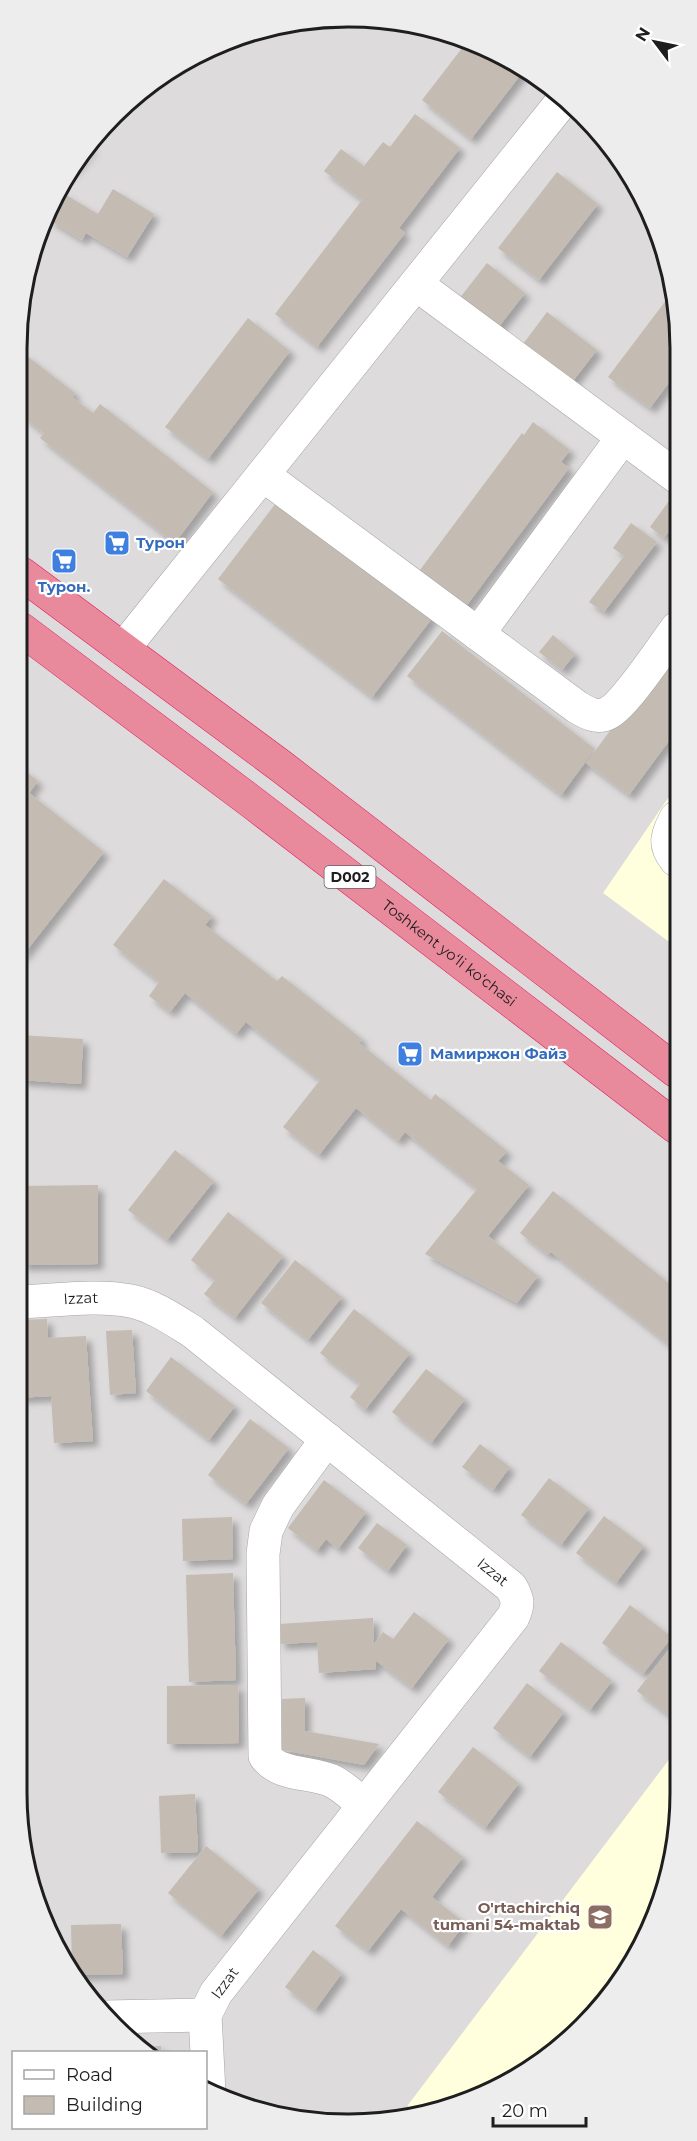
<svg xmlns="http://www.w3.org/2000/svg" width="697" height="2141" font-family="Montserrat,sans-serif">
<defs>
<filter id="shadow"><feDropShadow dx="5.5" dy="5.5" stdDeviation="3" flood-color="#0004"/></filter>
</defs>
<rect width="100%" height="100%" fill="#f0ece4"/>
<path fill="#dddbdb" d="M284,23h130l100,38 69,53 63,88 32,103 -4,1553 -49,119 -75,79 -115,57 -129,9 -100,-31v-39h-54l-53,-40 -57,-93 -25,-127 6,-1509 50,-119 91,-92z"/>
<g fill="#ffffde">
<path d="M677,785l-1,162 -73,-54z"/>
<path d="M674,1753v105l-49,119 -75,79 -115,57 -25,2 -2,-10z"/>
</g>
<g fill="#c4bbb3" filter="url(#shadow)">
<path d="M466,43l48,18 11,8 -54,70 -49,-39z"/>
<path d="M415,114l45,34 -61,80 6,5 -88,114 -42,-33 87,-114 -38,-29 17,-22 23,17 19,-24 7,5z"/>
<path d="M90,146l2,1 -24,28 5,-11z"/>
<path d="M557,172l41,32 -59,76 -41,-32z"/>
<path d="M113,189l41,25 -27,43 -41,-24 -4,7 -33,-20 12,-28 37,22z"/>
<path d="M487,263l38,30 -28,36 -38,-30z"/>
<path d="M670,295l6,4 2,6 -1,67 -27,36 -42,-31z"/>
<path d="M547,312l50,38 -28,36 -49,-38z"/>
<path d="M248,318l42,33 -82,108 -43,-32z"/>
<path d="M23,353l52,40 -3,4 21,16 7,-9 113,88 -38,51 -135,-105 4,-5 -22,-17z"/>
<path d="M533,422l37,28 -9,12 8,6 -105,141 -47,-35 105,-141 2,2z"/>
<path d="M677,490v31l-13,17 -14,-11z"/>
<path d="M279,499l154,118 -61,80 -154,-118z"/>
<path d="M631,523l26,19 -53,70 -15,-10 35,-46 -11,-8z"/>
<path d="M442,631l153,118 -34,46 -154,-119z"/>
<path d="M553,635l22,19 -13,16 -23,-18z"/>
<path d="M677,641v89l-48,65 -43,-32z"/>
<path d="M21,768l17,13 -9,12 75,59 -84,107z"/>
<path d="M164,879l48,37 -7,9 72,56 5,-5 80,63 -3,4 72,57 4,-6 72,57 -9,10 31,24 -41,51 50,40 -21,27 -92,-49 52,-65 -72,-57 -7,9 -42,-33 -37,47 -36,-28 37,-47 -74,-58 -10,12 -51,-41 -15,19 -21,-16 10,-14 -46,-37z"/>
<path d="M20,1035l63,4 -2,45 -61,-4z"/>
<path d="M175,1150l39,31 -47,59 -39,-30z"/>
<path d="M98,1185v79l-77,1 -1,-79z"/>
<path d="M553,1191l122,97v61l-124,-97 -3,3 -28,-22z"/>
<path d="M228,1212l55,44 -48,62 -31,-24 11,-14 -24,-20z"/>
<path d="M295,1260l47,37 -34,43 -47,-37z"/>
<path d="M354,1309l56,44 -45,57 -15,-13 10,-13 -40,-31z"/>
<path d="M47,1319l1,19 38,-2 7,105 -39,2 -3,-47 -33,2 1,-78z"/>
<path d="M132,1330l4,63 -26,2 -4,-64z"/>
<path d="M171,1357l64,49 -26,34 -63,-49z"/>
<path d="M426,1369l39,30 -34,44 -39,-31z"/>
<path d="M250,1419l39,29 -43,56 -38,-29z"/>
<path d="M480,1444l30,23 -17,23 -31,-23z"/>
<path d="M549,1478l40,30 -28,37 -40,-30z"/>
<path d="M324,1480l42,32 -28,37 -12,-10 -9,12 -29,-23z"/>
<path d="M604,1516l40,30 -28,37 -40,-30z"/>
<path d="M232,1517l1,42 -50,2 -1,-42z"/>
<path d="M377,1523l30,22 -19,26 -30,-23z"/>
<path d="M233,1573l3,107 -47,2 -3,-107z"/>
<path d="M630,1605l42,32 -29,37 -41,-31z"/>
<path d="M414,1612l35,27 -37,49 -37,-28 1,9 -57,4 -2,-31 -37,2 -1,-20 94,-6 1,26 9,-12 10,7z"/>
<path d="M561,1642l51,39 -22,29 -51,-39z"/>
<path d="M675,1642l-1,77 -37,-28z"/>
<path d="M527,1683l37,29 -34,45 -37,-29z"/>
<path d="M238,1685l1,58 -72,1v-58z"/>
<path d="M305,1698v33l74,13 -15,21 -82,-15v-51z"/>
<path d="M473,1747l46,36 -34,45 -47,-36z"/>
<path d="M195,1794l3,58 -37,1 -2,-57z"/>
<path d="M417,1821l46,36 -31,40 33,26 -17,23 -47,-37 -33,42 -33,-25z"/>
<path d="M206,1846l53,43 -38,47 -53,-43z"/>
<path d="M121,1924l2,50 -46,1 -5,-6 -1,-44z"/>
<path d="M313,1950l29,23 -27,37 -30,-23z"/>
<path d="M161,2046v6h-9l-7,-5z"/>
</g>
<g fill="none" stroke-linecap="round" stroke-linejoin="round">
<g stroke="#a5a5a5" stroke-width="34">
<g id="minor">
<path d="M416,284l261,193"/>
<path d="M263,475l314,232c10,6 20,12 31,6 17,-8 56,-68 69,-85"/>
<path d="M478,634l145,-197"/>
<path d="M123,649l441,-550"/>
<path d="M676,860c-13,-16 -9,-24 0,-42"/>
<path id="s1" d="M19,1302c36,-1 76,-8 112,-1 23,5 43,19 62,31l318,255c7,12 8,17 2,30l-297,376 -11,22 4,77"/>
<path d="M327,1439l-49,67 -12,25 -3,23 2,202c15,21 47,15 69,26 11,6 20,15 30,23"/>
<path d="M106,2017l99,-2"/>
</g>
</g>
<g stroke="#e01f61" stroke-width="34">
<g id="highway">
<path d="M22,574l260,193 394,304"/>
<path id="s2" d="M21,629l232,174 423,324"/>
</g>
</g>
<use href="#minor" stroke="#fff" stroke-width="33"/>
<use href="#highway" stroke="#e9899c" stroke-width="33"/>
</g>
<defs>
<g id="supermarket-square" transform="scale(1.35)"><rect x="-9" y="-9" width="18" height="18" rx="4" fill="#3f7fe0" stroke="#fff"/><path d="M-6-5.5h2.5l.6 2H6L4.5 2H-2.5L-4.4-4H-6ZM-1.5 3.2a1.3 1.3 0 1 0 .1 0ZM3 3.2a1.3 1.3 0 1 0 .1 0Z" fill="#fff"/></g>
<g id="school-square" transform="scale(1.35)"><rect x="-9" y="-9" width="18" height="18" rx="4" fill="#8d6e63" stroke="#fff"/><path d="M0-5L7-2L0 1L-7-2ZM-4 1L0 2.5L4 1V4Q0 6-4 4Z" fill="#fff"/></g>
</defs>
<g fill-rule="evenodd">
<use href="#supermarket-square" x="117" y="543"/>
<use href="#supermarket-square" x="64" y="561"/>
<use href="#supermarket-square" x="410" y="1054"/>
<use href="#school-square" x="600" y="1917"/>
</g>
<g text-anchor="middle" stroke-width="4.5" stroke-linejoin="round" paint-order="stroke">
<rect fill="#fff" stroke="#626262" stroke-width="1.5" x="324.5" y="866" width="51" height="22" rx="4.5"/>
<g font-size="14" font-weight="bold" fill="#1e1e1e">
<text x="350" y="882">D002</text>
</g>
<g font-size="15" font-weight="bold" fill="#366cbe" stroke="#fff" text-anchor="start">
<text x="136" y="548">Турон</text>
<text x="64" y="592" text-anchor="middle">Турон.</text>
<text x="430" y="1059">Мамиржон Файз</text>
</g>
<g font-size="15" fill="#1e1e1e" stroke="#fff">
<text dy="5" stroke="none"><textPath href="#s2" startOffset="537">Toshkent yo‘li ko‘chasi</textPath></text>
<text dy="5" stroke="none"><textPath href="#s1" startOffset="62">Izzat</textPath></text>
<text dy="5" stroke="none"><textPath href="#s1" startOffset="566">Izzat</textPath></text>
<text transform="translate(225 1983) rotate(-54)" y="5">Izzat</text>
</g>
<g font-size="15" font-weight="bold" fill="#785e54" stroke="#fff" text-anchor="end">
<text x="580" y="1913">O'rtachirchiq<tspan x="580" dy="17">tumani 54-maktab</tspan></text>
</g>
</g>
<path d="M0 0H697V2141H0ZM348 27H349A321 321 0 0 1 670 348V1793A321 321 0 0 1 349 2114H348A321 321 0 0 1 27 1793V348A321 321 0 0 1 348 27Z" fill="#ededed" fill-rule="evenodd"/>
<path fill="none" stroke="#1e1e1e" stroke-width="3" d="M348 27H349A321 321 0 0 1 670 348V1793A321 321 0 0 1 349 2114H348A321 321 0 0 1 27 1793V348A321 321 0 0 1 348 27Z"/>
<rect x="12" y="2051" width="195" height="78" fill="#ffffff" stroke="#a5a5a5" stroke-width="1.5"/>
<rect x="24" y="2070" width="30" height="9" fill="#ffffff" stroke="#a5a5a5" stroke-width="1.5"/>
<text x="66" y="2081" font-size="18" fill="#1e1e1e">Road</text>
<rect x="24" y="2096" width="30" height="18" fill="#c4bbb3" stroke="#a5a5a5" stroke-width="1.5"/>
<text x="66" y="2111" font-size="18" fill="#1e1e1e">Building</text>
<g transform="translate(655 42) rotate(302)" stroke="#ffffff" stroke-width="4.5" paint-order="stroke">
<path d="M0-4.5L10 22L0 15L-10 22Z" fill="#1e1e1e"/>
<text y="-9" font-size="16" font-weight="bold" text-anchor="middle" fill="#1e1e1e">N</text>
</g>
<path d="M493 2117v9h93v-9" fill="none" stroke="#1e1e1e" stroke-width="3"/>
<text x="502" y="2117" font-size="18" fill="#1e1e1e" stroke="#ffffff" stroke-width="4.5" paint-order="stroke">20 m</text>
</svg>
